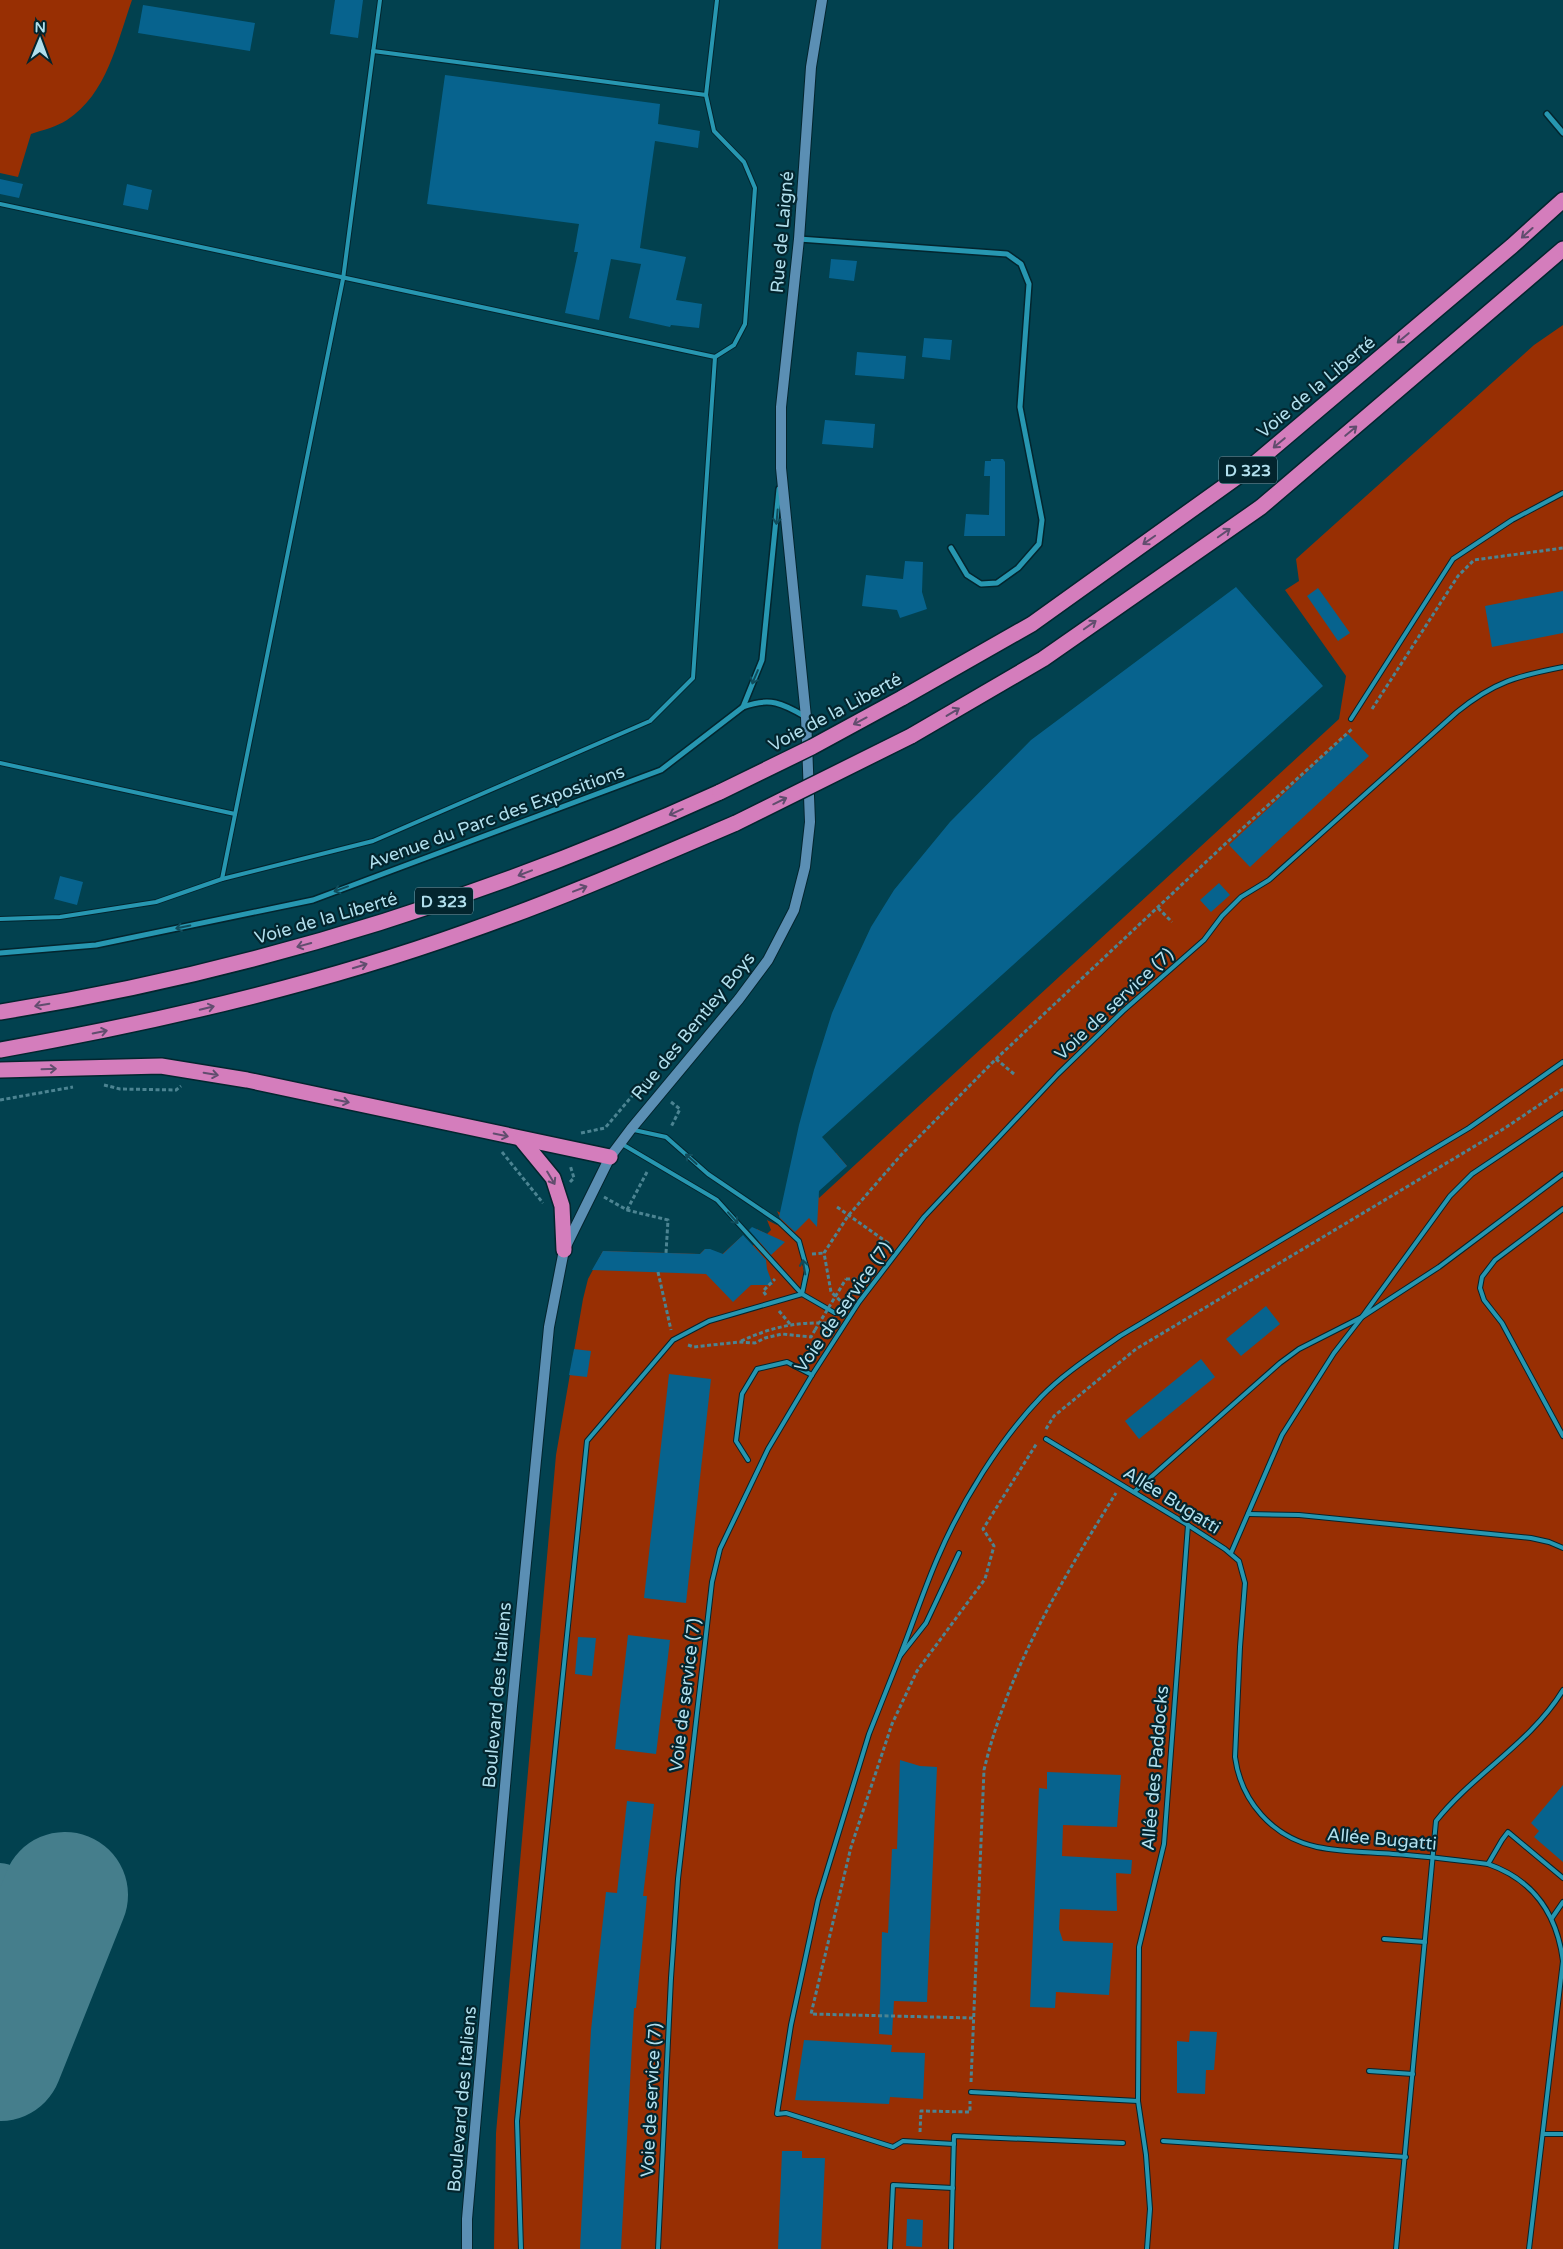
<svg xmlns="http://www.w3.org/2000/svg" width="1563" height="2249" font-family="'Varela Round',sans-serif">
<rect width="100%" height="100%" fill="#02414f"/>
<g fill="#982f03">
<path d="M0,0h132c-15,42 -25,94 -65,120 -11,7 -24,10 -36,14l-13,43 -18,-4z"/>
<path d="M1563,325v1924h-1069l2,-116 60,-678 27,-156 5,-20 15,-28 97,3 5,-5h5l5,5 1,6 25,-23 10,10 9,-7 -3,-11 10,5 4,-4 -4,-10 10,5 4,-5 -4,-9 9,5 34,-48 16,-15 11,13 -31,20 3,12 520,-479 7,-43 -61,-86 14,-9 -3,-22 238,-214z"/>
</g>
<g fill="none" stroke-linecap="round" stroke-linejoin="round">
<path stroke="#457e8c" stroke-width="50" d="M0,1888c34,32 35,60 26,103"/>
<path stroke="#457e8c" stroke-width="126" d="M0,2058l65,-163"/>
</g>
<g fill="#07638e">
<path d="M335,0h28l-5,38 -28,-4z"/>
<path d="M143,5l112,18 -5,28 -112,-18z"/>
<path d="M445,75l215,29 -2,20 42,7 -2,17 -43,-7 -15,107 46,9 -10,43 26,4 -3,24 -28,-3 -1,2 -41,-9 12,-54 -30,-5 -12,61 -34,-7 13,-61h-4l5,-28 -152,-20z"/>
<path d="M0,179l23,5 -4,14 -19,-4z"/>
<path d="M127,184l25,6 -4,20 -25,-5z"/>
<path d="M831,259l26,2 -3,20 -25,-3z"/>
<path d="M924,338l28,2 -2,20 -28,-3z"/>
<path d="M857,352l49,4 -2,23 -49,-4z"/>
<path d="M825,420l50,4 -2,24 -51,-4z"/>
<path d="M991,459h12l2,3v74h-41l2,-22 23,1 1,-39h-6l1,-15h6z"/>
<path d="M905,561l18,1 -1,30 5,17 -27,9 -3,-8 -35,-4 4,-31 37,4z"/>
<path d="M1236,587l87,99 -501,451 25,29 -28,25 -2,36 -8,-9 -14,14 -16,-15 20,-92 15,-55 18,-57 18,-41 21,-45 23,-37 56,-68 81,-82z"/>
<path d="M1318,588l32,45 -12,8 -31,-45z"/>
<path d="M1563,591v42l-71,14 -7,-41z"/>
<path d="M1348,734l21,22 -119,111 -21,-22z"/>
<path d="M60,876l23,6 -6,23 -23,-6z"/>
<path d="M1219,883l11,12 -19,17 -11,-12z"/>
<path d="M752,1227l33,15 -14,13 -22,-25z"/>
<path d="M743,1235l23,25 1,9 6,16h-22l-18,17 -27,-28 -114,-4 11,-19 97,3 5,-5h5l13,5z"/>
<path d="M1266,1306l14,18 -39,32 -15,-17z"/>
<path d="M574,1349l17,2 -4,26 -18,-2z"/>
<path d="M1201,1359l14,18 -76,62 -14,-18z"/>
<path d="M669,1374l42,5 -25,224 -42,-5z"/>
<path d="M628,1635l42,5 -14,114 -41,-5z"/>
<path d="M578,1637l18,1 -4,38 -17,-2z"/>
<path d="M900,1760l20,6 17,1 -10,235 -33,-1 -2,34 -13,-1 3,-102 6,1 4,-84h5z"/>
<path d="M1047,1772l74,3 -4,52 -54,-2 -1,31 70,4 -1,14 -15,-1 1,38 -57,-2 -1,20 4,12 50,2 -4,52 -53,-3 -1,16 -25,-1 9,-219 8,1z"/>
<path d="M1563,1785v77l-29,-25 5,-6 -8,-8z"/>
<path d="M627,1801l27,3 -11,92h4l-11,112h-2l-13,241h-41l11,-219 15,-138 11,1z"/>
<path d="M1190,2031l27,1 -3,38h-8l-1,24 -28,-1v-52l12,1z"/>
<path d="M804,2040l88,5 -1,7 34,1 -2,46 -33,-2 -1,7 -94,-4z"/>
<path d="M782,2151h20v7h23l-4,91h-43z"/>
<path d="M907,2219l16,1 -1,27 -16,-1z"/>
</g>
<g fill="none" stroke-linecap="round" stroke-linejoin="round">
<g stroke="#03252e" stroke-width="6">
<g id="lane">
<path d="M373,51l333,44"/>
<path d="M0,204l715,153 -22,321 -43,43 -277,120 -151,38"/>
<path d="M715,357l19,-12 11,-21 10,-136 -11,-26 -30,-31 -8,-36 11,-95"/>
<path d="M1351,719l102,-160 59,-39 51,-27"/>
<path d="M0,763l235,51"/>
<path d="M0,919l60,-2 96,-15 66,-23 121,-600 37,-279"/>
<path d="M634,1130l32,7 42,37 71,48 20,19 8,29 -5,24 33,19"/>
<path d="M1563,1209l-68,51 -13,17 -2,11 4,12 18,23 61,113"/>
<path d="M1046,1439l142,86 37,24 14,12 6,22 -5,64 -5,110c6,44 37,80 82,90 25,5 51,5 76,7 32,2 64,6 95,10 46,16 69,51 75,97l-34,288"/>
<path d="M748,1460l-12,-19 6,-47 15,-25 30,-7 25,13"/>
<path d="M1134,1492l146,-129 19,-14 63,-32 88,-121 22,-22 91,-61"/>
<path d="M1248,1514l51,1 232,23 18,4 14,6"/>
<path d="M1231,1553l51,-118 52,-82 28,-36 77,-50 124,-93"/>
<path d="M900,1656c13,-33 24,-67 38,-99 24,-56 61,-116 103,-160 23,-24 52,-42 79,-61l349,-208 94,-66"/>
<path d="M1488,1864l14,-24 6,-8 55,46"/>
<path d="M1552,1918l11,-16"/>
<path d="M1384,1939l41,3"/>
<path d="M1369,2071l44,3"/>
<path d="M971,2092l167,9"/>
<path d="M1544,2134h19"/>
<path d="M1163,2141l243,16"/>
<path d="M954,2144l-51,-3 -10,6 -107,-34 -9,1 14,-89 27,-125 51,-166 31,-78 26,-33 33,-70"/>
<path d="M521,2249l-4,-128 70,-680 86,-101 36,-19 93,-27 -85,-94 -95,-56"/>
<path d="M658,2249l13,-271 7,-99 34,-297 8,-33 48,-100 44,-74 47,-73 65,-85 134,-143 65,-63 81,-71 18,-24 19,-19 28,-17 188,-168c37,-30 60,-36 106,-45"/>
<path d="M890,2249l3,-64 60,3"/>
<path d="M951,2249l3,-113 169,7"/>
<path d="M1147,2249l3,-40 -4,-54 -8,-54 1,-154 25,-103 24,-319"/>
<path d="M1396,2249l40,-428c37,-47 95,-78 127,-131"/>
</g>
</g>
<g stroke="#03252e" stroke-width="8">
<g id="street">
<path d="M1547,114l16,19"/>
<path d="M799,239l208,15 14,10 8,20 -9,123 22,113 -3,24 -21,24 -21,15 -16,1 -14,-9 -16,-27"/>
<path d="M743,707c27,-10 39,-4 63,10"/>
<path d="M0,953l96,-8 217,-45 348,-130 82,-63 19,-47 17,-171"/>
</g>
</g>
<g stroke="#03252e" stroke-width="12">
<path id="secondary" d="M467,2249v-30l45,-513 37,-379 15,-77 46,-93 21,-28 108,-130 29,-39 26,-50 11,-43 5,-45 -4,-105 -25,-249v-61l18,-168 12,-172 11,-67"/>
</g>
<g stroke="#03252e" stroke-width="18">
<g id="highway">
<path d="M902,698l130,-74 215,-154 265,-224 51,-46"/>
<path d="M911,736l132,-77 218,-152 302,-258"/>
<path d="M0,1012c249,-39 491,-116 720,-220"/>
<path d="M0,1050c158,-28 315,-64 466,-118 92,-32 181,-71 270,-109"/>
<path d="M0,1070l161,-4 86,14 363,77"/>
<path d="M521,1139l32,39 9,28 2,44"/>
</g>
</g>
<g stroke="#4c8492" stroke-width="3" stroke-dasharray="4 2.5" stroke-linecap="butt">
<path d="M1372,709l86,-133 16,-16 89,-12"/>
<path d="M1158,908l14,14"/>
<path d="M996,1059l18,15"/>
<path d="M104,1085l16,4 56,1 5,-4"/>
<path d="M0,1100l73,-13"/>
<path d="M671,1102l9,7 -9,18"/>
<path d="M581,1133l24,-5 39,-46 6,4"/>
<path d="M502,1152l41,51"/>
<path d="M570,1182l4,-4 -4,-13"/>
<path d="M604,1197l23,13 41,10 -2,33"/>
<path d="M837,1207l51,36 -1,2"/>
<path d="M627,1210l21,-40"/>
<path d="M812,1254l12,-1"/>
<path d="M658,1272l13,58"/>
<path d="M846,1279h14l2,-2"/>
<path d="M766,1295l-3,-4 12,-12"/>
<path d="M845,1305l-14,-13 -7,-39 24,-37 53,-61 95,-96 227,-213 129,-117"/>
<path d="M779,1311l11,13"/>
<path d="M741,1341c31,-14 54,-19 88,-18"/>
<path d="M688,1345l6,2 45,-5 16,1 10,-5 17,-4 29,3 4,-7"/>
<path d="M1046,1429l8,-13 82,-67 369,-221 58,-39"/>
<path d="M973,2018l-162,-4 40,-167 41,-123 25,-53 68,-92 9,-33 -11,-17 54,-86"/>
<path d="M971,2082l13,-312c24,-101 78,-190 132,-277"/>
<path d="M920,2132l1,-21 49,1v-11"/>
</g>
<use href="#lane" stroke="#2797b1" stroke-width="4"/>
<use href="#street" stroke="#2797b1" stroke-width="5"/>
<use href="#secondary" stroke="#5b8fb4" stroke-width="10"/>
<use href="#highway" stroke="#d47dbc" stroke-width="15"/>
<g stroke="#03252e" stroke-width="18" stroke-linecap="butt">
<g id="highway-bridge">
<path d="M720,792l92,-45 90,-49"/>
<path d="M736,823l175,-87"/>
</g>
</g>
<path stroke="#4c8492" stroke-width="3" stroke-dasharray="4 2.5" stroke-linecap="butt" d="M815,1330l31,-51"/>
<use href="#highway-bridge" stroke="#d47dbc" stroke-width="15"/>
</g>
<defs><path id="oneway-shaft" d="M-6 0H5M1.5-3L5.5 0L1.5 3" fill="none" stroke-width="1.6" stroke-linecap="round" stroke-linejoin="round" transform="scale(1.25)"/></defs>
<g stroke="#614d6e">
<use href="#oneway-shaft" transform="translate(1527 233) rotate(138)"/>
<use href="#oneway-shaft" transform="translate(1403 338) rotate(140)"/>
<use href="#oneway-shaft" transform="translate(1351 431) rotate(-40)"/>
<use href="#oneway-shaft" transform="translate(1279 443) rotate(140)"/>
<use href="#oneway-shaft" transform="translate(1224 533) rotate(-35)"/>
<use href="#oneway-shaft" transform="translate(1149 540) rotate(145)"/>
<use href="#oneway-shaft" transform="translate(1090 625) rotate(-35)"/>
<use href="#oneway-shaft" transform="translate(953 712) rotate(-31)"/>
<use href="#oneway-shaft" transform="translate(860 721) rotate(152)"/>
<use href="#oneway-shaft" transform="translate(780 801) rotate(-26)"/>
<use href="#oneway-shaft" transform="translate(676 812) rotate(156)"/>
<use href="#oneway-shaft" transform="translate(525 873) rotate(159)"/>
<use href="#oneway-shaft" transform="translate(580 889) rotate(-21)"/>
<use href="#oneway-shaft" transform="translate(304 945) rotate(165)"/>
<use href="#oneway-shaft" transform="translate(360 966) rotate(-17)"/>
<use href="#oneway-shaft" transform="translate(42 1005) rotate(170)"/>
<use href="#oneway-shaft" transform="translate(207 1008) rotate(-14)"/>
<use href="#oneway-shaft" transform="translate(100 1032) rotate(-11)"/>
<use href="#oneway-shaft" transform="translate(49 1069) rotate(-2)"/>
<use href="#oneway-shaft" transform="translate(211 1074) rotate(10)"/>
<use href="#oneway-shaft" transform="translate(342 1101) rotate(12)"/>
<use href="#oneway-shaft" transform="translate(501 1135) rotate(12)"/>
<use href="#oneway-shaft" transform="translate(551 1178) rotate(59)"/>
</g>
<g stroke="#104d5c">
<use href="#oneway-shaft" transform="translate(777 517) rotate(95)"/>
<use href="#oneway-shaft" transform="translate(755 677) rotate(113)"/>
<use href="#oneway-shaft" transform="translate(341 889) rotate(160)"/>
<use href="#oneway-shaft" transform="translate(183 927) rotate(168)"/>
<use href="#oneway-shaft" transform="translate(691 1159) rotate(-138)"/>
<use href="#oneway-shaft" transform="translate(733 1218) rotate(48)"/>
<use href="#oneway-shaft" transform="translate(804 1267) rotate(-100)"/>
</g>
<g text-anchor="middle" stroke-width="4.5" stroke-linejoin="round" paint-order="stroke">
<g fill="#03252e" stroke="#7da7b4" stroke-width="1">
<rect x="1219" y="456.5" width="58" height="27" rx="4"/>
<rect x="415" y="887.5" width="58" height="27" rx="4"/>
</g>
<g font-size="16" font-weight="bold" fill="#b1dfed">
<text x="1248" y="476">D 323</text>
<text x="444" y="907">D 323</text>
</g>
<g font-size="18" fill="#b1dfed" stroke="#03252e">
<text transform="translate(782 232) rotate(-85)" y="6">Rue de Laigné</text>
<text transform="translate(1316 387) rotate(-40)" y="6">Voie de la Liberté</text>
<text transform="translate(835 712) rotate(-28)" y="6">Voie de la Liberté</text>
<text transform="translate(496 817) rotate(-20)" y="6">Avenue du Parc des Expositions</text>
<text transform="translate(326 918) rotate(-16)" y="6">Voie de la Liberté</text>
<text transform="translate(1114 1004) rotate(-43)" y="6">Voie de service (7)</text>
<text transform="translate(693 1026) rotate(-51)" y="6">Rue des Bentley Boys</text>
<text transform="translate(843 1307) rotate(-55)" y="6">Voie de service (7)</text>
<text transform="translate(1172 1500) rotate(32)" y="6">Allée Bugatti</text>
<text transform="translate(497 1695) rotate(-85)" y="6">Boulevard des Italiens</text>
<text transform="translate(685 1695) rotate(-83)" y="6">Voie de service (7)</text>
<text transform="translate(1155 1768) rotate(-85)" y="6">Allée des Paddocks</text>
<text transform="translate(1382 1839) rotate(5)" y="6">Allée Bugatti</text>
<text transform="translate(462 2099) rotate(-85)" y="6">Boulevard des Italiens</text>
<text transform="translate(651 2100) rotate(-87)" y="6">Voie de service (7)</text>
</g>
</g>
<g transform="translate(40 40) rotate(1)" stroke="#03252e" stroke-width="4" paint-order="stroke">
<path d="M0-4L9 19L0 12L-9 19Z" fill="#b1dfed"/>
<text y="-8" font-size="14" font-weight="bold" text-anchor="middle" fill="#b1dfed">N</text>
</g>
</svg>
